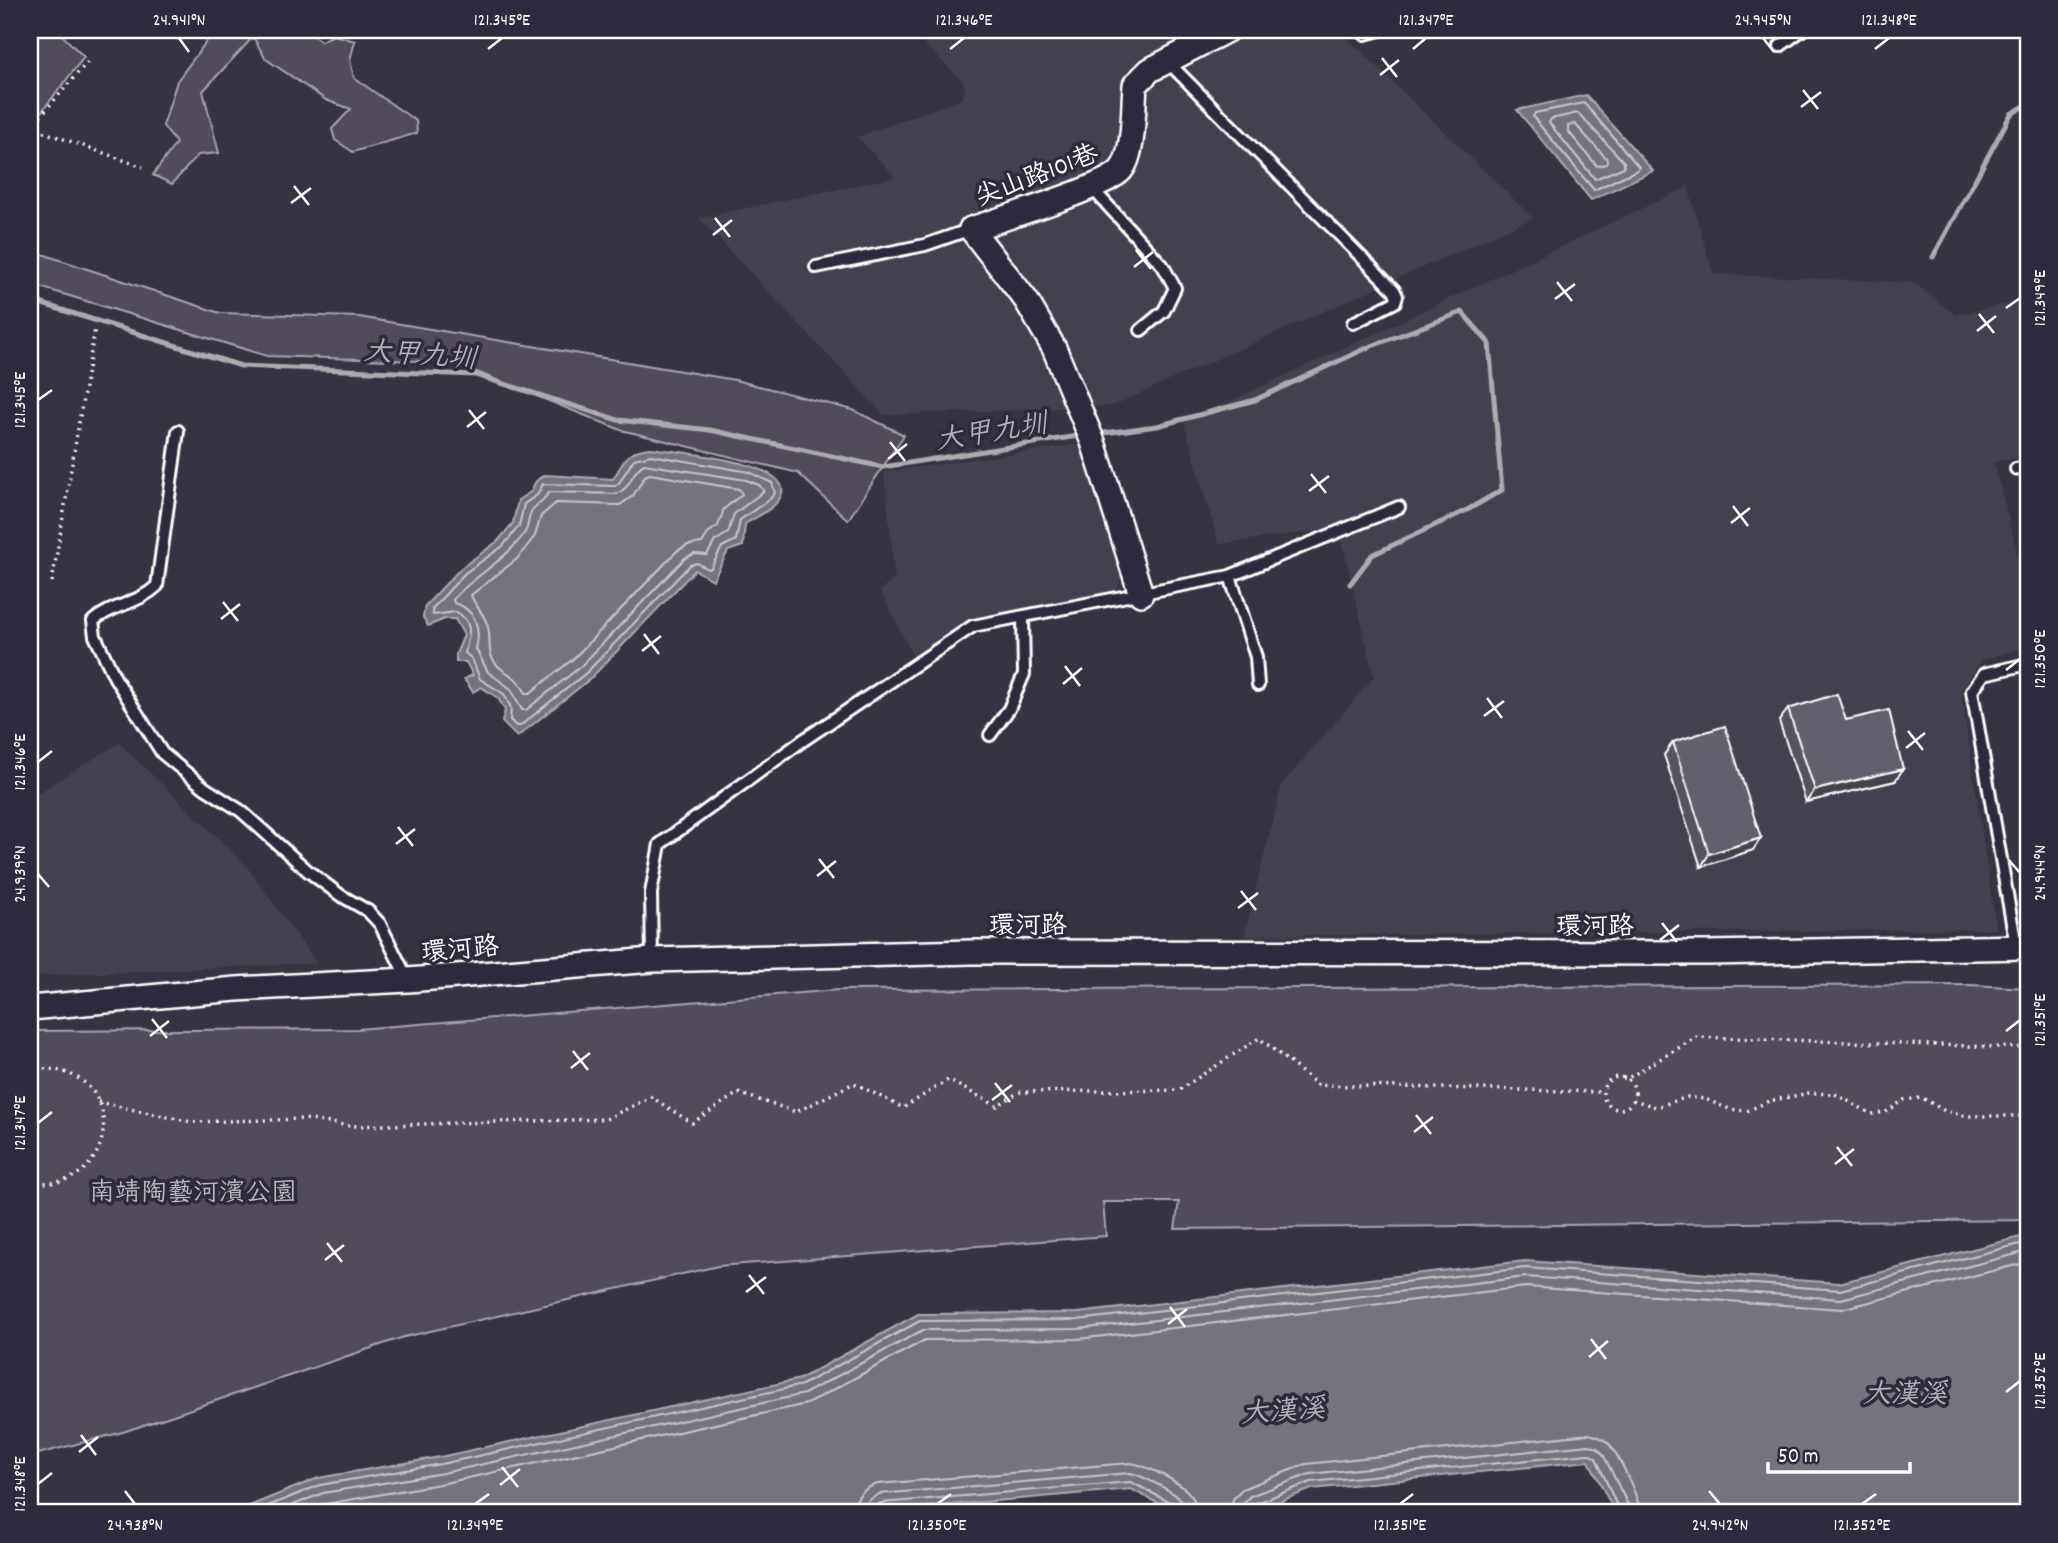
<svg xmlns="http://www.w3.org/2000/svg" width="2058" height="1543" font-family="Dekko,'LXGW WenKai TC',sans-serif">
<rect width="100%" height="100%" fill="#373345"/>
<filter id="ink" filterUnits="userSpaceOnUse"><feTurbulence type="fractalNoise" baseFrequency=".0143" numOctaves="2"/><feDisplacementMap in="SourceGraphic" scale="14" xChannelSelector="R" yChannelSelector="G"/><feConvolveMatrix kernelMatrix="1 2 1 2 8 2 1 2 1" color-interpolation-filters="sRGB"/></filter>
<g filter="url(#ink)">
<g fill="#444051">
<path d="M909,30h430l194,188 -421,188 -228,9 -185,-197 197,-41 -39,-40 101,-37 4,-2 3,-6 -2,-11z"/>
<path d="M1688,187l25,87 202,9 40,32 73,-15v156l-34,6 34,133v51l-46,14 -21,30 35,239 -752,7 38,-152 92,-107 -35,-149 -120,16 -35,-121z"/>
<path d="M1083,444l41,127 -8,21 -123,30 -78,38 -35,-70 15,-11 -11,-107z"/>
<path d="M119,743l126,121 72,99 -287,13v-178z"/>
</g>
<g fill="#514c5c" stroke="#a8a6ae" stroke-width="2">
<path d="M30,30h27l27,27 -49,63 -5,-2z"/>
<path d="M215,30h90l16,11 13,-6 21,6 -5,19 4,18 62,43 1,12 -64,19 -18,-12 -3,-11 19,-20 -25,-9 -60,-41 -13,-22 -50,54 16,62 -21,2 -26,29 -19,-9 23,-32 -13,-17 14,-45z"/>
<path d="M30,250l190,63 139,4 376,63 118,30 51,25 -56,85 -50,-47 -177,-43 -169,-68 -185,-6 -237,-72z"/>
<path d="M1971,985l57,3v232l-853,9 4,-27h-76l3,34 -388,30 -314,71 -281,95 -93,24v-425l327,-2 481,-39z"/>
</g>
<g fill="#76737f" stroke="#adabb2" stroke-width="2">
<path d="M1586,95l67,76 -62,29 -74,-90z"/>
<path d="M651,448c23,4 138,13 131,45 -3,14 -26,24 -37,31l-2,22 -15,5 -15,29 -18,-10 -105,109 -73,58 -15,-15 3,-12 -7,-12 -17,-11 -8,5 -9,-13 9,-4 -7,-13h-10v-8l8,-19 -9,-16h-10l-17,7 -5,-9 2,-11 36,-38 37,-27 15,-18 5,-23 14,-9c2,-9 5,-12 13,-16l68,4c12,-19 13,-29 38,-31z"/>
<path d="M2028,1235v278h-413l-26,-52 -277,28 -63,24h-73l-45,-24 -270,24h-629l86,-35 122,-21 360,-78 118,-65 159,-1 448,-52 314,22z"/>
</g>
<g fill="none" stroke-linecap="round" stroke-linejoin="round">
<g stroke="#c8c7cc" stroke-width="2">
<path d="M1584,103l55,64 -2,3 -43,20 -61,-73 2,-4z"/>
<path d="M1578,113l46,49v5l-29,12 -46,-56 2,-4z"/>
<path d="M1575,124l32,35v5l-10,2 -29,-35v-5z"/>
<path d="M651,455l98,17 23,11 3,10 -5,6 -30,21 -4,20 -14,7 -11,21 -3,1 -11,-6 -7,2 -104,108 -66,53h-4l-6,-6 1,-12 -7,-14 -24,-15 -8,-20 -7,-6c3,-16 11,-30 -9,-41l-23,3 -1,-6 33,-36 38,-27 16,-20 5,-22 13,-9 6,-11 72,2 4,-3 15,-24z"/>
<path d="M644,464l102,16 13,5 5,6 -30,23 -6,19 -13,8 -8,14 -13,-1 -9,4 -105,109 -54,43h-4l-11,-21 -23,-17 -12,-23c5,-20 0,-40 -22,-46l-1,-4c23,-25 54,-39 72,-67 4,-6 3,-14 6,-20 4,-7 13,-11 18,-20l68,2c14,-6 14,-23 27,-30z"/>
<path d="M650,474l89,15 3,5 -18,15 -6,17 -9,6 -7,11 -14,2 -11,6 -104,108 -43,34h-4c-4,-6 -7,-13 -14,-17 -4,-3 -10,-6 -14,-10 -14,-15 -5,-26 -11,-42 -3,-11 -13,-19 -16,-29l46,-36 18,-23 6,-20 15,-13 64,2 13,-9 12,-20z"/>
<path d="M251,1513l69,-28 121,-21 361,-79 118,-64 157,-1 448,-52 315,22 188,-48"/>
<path d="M274,1513l49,-20 120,-20 361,-79 119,-64 155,-1 448,-52 315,22 187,-48"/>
<path d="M302,1513l24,-9 119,-21 362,-79 118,-64 153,-1 448,-52 316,22 186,-47"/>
<path d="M854,1513c0,-16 9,-25 24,-29l252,-21c14,1 50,19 59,30 6,6 7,12 8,20"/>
<path d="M864,1513l4,-12 11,-7 251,-21c11,2 47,20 53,29 3,4 3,6 3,11"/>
<path d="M873,1513l2,-7 6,-3 250,-21 42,22 4,9"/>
<path d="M1231,1513l2,-14 9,-10 64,-25 283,-30c8,2 15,4 21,11 10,12 29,53 30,68"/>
<path d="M1241,1513l2,-9 7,-8 60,-22 279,-29 8,3 6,6 25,51 1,8"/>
<path d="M1250,1513l4,-9 57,-22 277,-28 8,4 24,55"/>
</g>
<g stroke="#adabb2" stroke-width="5">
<path d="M1933,257l78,-143 17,-10"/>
<path d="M30,300l211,66 235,9 142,45 92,10 173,37 201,-32"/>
<path d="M1097,434l60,-8 98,-26 114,-53 93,-35 27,31 13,147 -33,19 -97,46 -22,29"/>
</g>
<g stroke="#fff" stroke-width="16">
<g id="service">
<path d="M1359,30l6,4 15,-4"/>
<path d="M1780,46l22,-16"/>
<path d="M1168,62l226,228 3,6 -2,6 -42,21"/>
<path d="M1091,187l72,79 12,22 -11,23 -23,19"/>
<path d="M816,267l109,-22 46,-16"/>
<path d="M178,431l-21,155c-19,18 -44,18 -64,35l2,15 20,42 47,75 43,35 36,23 67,60 32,24 28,16 12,13 28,56"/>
<path d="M2016,469l12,-2"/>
<path d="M1230,576l26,81 2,28"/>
<path d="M990,735l19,-26 15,-35 -1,-57"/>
<path d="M2016,946l-44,-255 12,-17 44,-10"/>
<path d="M652,960l-1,-67 9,-49 142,-103 171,-115 257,-50 169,-69"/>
</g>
</g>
<g stroke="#fff" stroke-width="28">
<g id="minor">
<path d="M1141,594l-48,-152 -39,-94 -28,-48 -55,-71c27,-9 136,-42 150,-59 14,-17 12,-63 14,-85l15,-15 77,-40"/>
<path d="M30,1008l206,-19 172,-9 244,-20 320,-8 736,1 320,-6"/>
</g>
</g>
<g stroke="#fff" stroke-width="3.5" stroke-dasharray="2 5" stroke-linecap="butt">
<path d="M30,127l113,40"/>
<path d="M31,127l59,-68"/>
<path d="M52,582l43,-254"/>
<path d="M30,1071c13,-4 25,-2 37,2 64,23 39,125 -37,108"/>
<circle cx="1619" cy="1093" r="16"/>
<path d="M1623,1078h5l69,-41 331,11"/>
<path d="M1633,1100l23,7 32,-10 17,2 24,10 18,2 22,-10 40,-8 26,1 37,20 14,-2 18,-12 18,-2 23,13 22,5h61"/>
<path d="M98,1102l93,20 113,-3 46,7 256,-7 45,-22 41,26 46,-30 58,19 58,-29 49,25 45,-28 49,26 22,-14 160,-2 80,-52 59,47 285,7"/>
</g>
<use href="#service" stroke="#2f2a3d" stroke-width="10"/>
<use href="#minor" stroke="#2f2a3d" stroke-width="23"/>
</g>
<g fill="#55525e" stroke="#fff" stroke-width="2">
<path d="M1788,709l107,72 -89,21 -27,-81z"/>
<path d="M1673,742l80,108 -52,17 -37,-112z"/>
</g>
<g fill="#45424c" stroke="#fff" stroke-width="2">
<path d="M1903,769l-8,12 -89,21 9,-12z"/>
<path d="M1761,838l-8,12 -52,17 8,-13z"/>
</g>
<g fill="#635f6d" stroke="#fff" stroke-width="2">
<path d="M1837,694l9,26 43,-10 14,59 -88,21 -27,-81z"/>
<path d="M1725,726l36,112 -52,16 -36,-112z"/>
</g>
</g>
<path fill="none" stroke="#fff" stroke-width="2.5" d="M179,38l10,14M1763,38l11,14M488,49l14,-11M950,49l14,-11M1413,49l13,-11M1875,49l14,-11M1382,58l15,19M1380,75l19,-15M1803,90l15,19M1801,107l20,-15M294,186l15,19M291,203l20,-15M715,218l15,19M713,235l19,-15M1136,250l15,19M1134,267l19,-15M1557,282l15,19M1555,299l20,-15M2006,308l14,-10M1979,314l15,19M1977,331l19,-15M38,400l14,-10M469,410l15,19M467,427l19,-15M890,442l15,19M888,459l19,-15M1311,474l15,19M1309,491l20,-15M1733,506l15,20M1731,523l19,-15M223,602l15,19M221,619l19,-15M644,634l15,20M642,651l19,-15M1065,666l15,20M2006,670l14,-11M1063,684l19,-16M1487,698l15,20M1484,716l20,-15M1908,731l15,19M1906,748l19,-15M38,762l14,-11M398,827l15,19M396,844l19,-15M819,859l15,19M2009,860l11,13M38,874l11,13M817,876l19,-15M1241,891l15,19M1238,908l20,-15M1662,923l15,19M1660,940l19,-15M152,1019l15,19M2006,1031l14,-11M150,1036l19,-15M573,1051l15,19M571,1068l19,-15M995,1083l15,19M992,1100l20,-15M1416,1115l15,19M38,1123l14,-11M1414,1132l19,-15M1837,1147l15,19M1835,1164l19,-15M327,1243l15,19M325,1260l19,-15M749,1275l15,19M746,1292l20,-15M1170,1307l15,20M1168,1324l19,-15M1591,1339l15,20M1589,1357l19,-16M2006,1392l14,-11M81,1435l15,20M79,1452l19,-15M502,1467l16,20M38,1484l14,-11M500,1485l20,-16M125,1491l10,13M1709,1491l11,13M475,1504l14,-10M937,1504l14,-10M1400,1504l13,-10M1862,1504l14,-10"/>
<g text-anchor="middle" stroke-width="7" stroke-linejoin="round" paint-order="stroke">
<g font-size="26" fill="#fff" stroke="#2f2a3d">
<text transform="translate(1036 174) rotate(-21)" y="9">尖山路101巷</text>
<text x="1028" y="933">環河路</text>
<text x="1595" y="934">環河路</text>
<text transform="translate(460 948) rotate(-5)" y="9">環河路</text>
</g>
<g font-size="26" fill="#b9b7be" stroke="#2f2a3d">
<text x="193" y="1200">南靖陶藝河濱公園</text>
</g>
<g font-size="28" font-style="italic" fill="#b4b2b9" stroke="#2f2a3d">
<text transform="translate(420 353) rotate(4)" y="10">大甲九圳</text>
<text transform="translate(991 430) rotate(-9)" y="10">大甲九圳</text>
<text x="1905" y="1402">大漢溪</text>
<text transform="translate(1283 1409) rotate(-4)" y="10">大漢溪</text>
</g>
</g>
<rect width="2058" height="1543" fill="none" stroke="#2f2a3d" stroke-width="77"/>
<path d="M1768 1462v10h142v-10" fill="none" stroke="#ffffff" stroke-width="3.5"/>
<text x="1778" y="1462" font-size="21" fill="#ffffff" stroke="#2f2a3d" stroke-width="5" paint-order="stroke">50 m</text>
<rect x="38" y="38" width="1982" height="1466" fill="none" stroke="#fff" stroke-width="2.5"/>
<g font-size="18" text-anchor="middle" fill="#fff">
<text x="179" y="25">24.941°N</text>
<text x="502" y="25">121.345°E</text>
<text x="964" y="25">121.346°E</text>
<text x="1426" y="25">121.347°E</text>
<text x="1763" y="25">24.945°N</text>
<text x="1889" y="25">121.348°E</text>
<text transform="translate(2039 298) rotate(-90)" y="6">121.349°E</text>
<text transform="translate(19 400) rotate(-90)" y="6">121.345°E</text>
<text transform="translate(2039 659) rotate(-90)" y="6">121.350°E</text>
<text transform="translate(19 762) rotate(-90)" y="6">121.346°E</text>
<text transform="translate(2039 873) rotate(-90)" y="6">24.944°N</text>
<text transform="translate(19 874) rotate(-90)" y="6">24.939°N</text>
<text transform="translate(2039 1020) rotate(-90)" y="6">121.351°E</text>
<text transform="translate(19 1123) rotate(-90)" y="6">121.347°E</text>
<text transform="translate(2039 1381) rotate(-90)" y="6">121.352°E</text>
<text transform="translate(19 1484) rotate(-90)" y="6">121.348°E</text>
<text x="135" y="1530">24.938°N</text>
<text x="475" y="1530">121.349°E</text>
<text x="937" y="1530">121.350°E</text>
<text x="1400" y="1530">121.351°E</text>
<text x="1720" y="1530">24.942°N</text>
<text x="1862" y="1530">121.352°E</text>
</g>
</svg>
